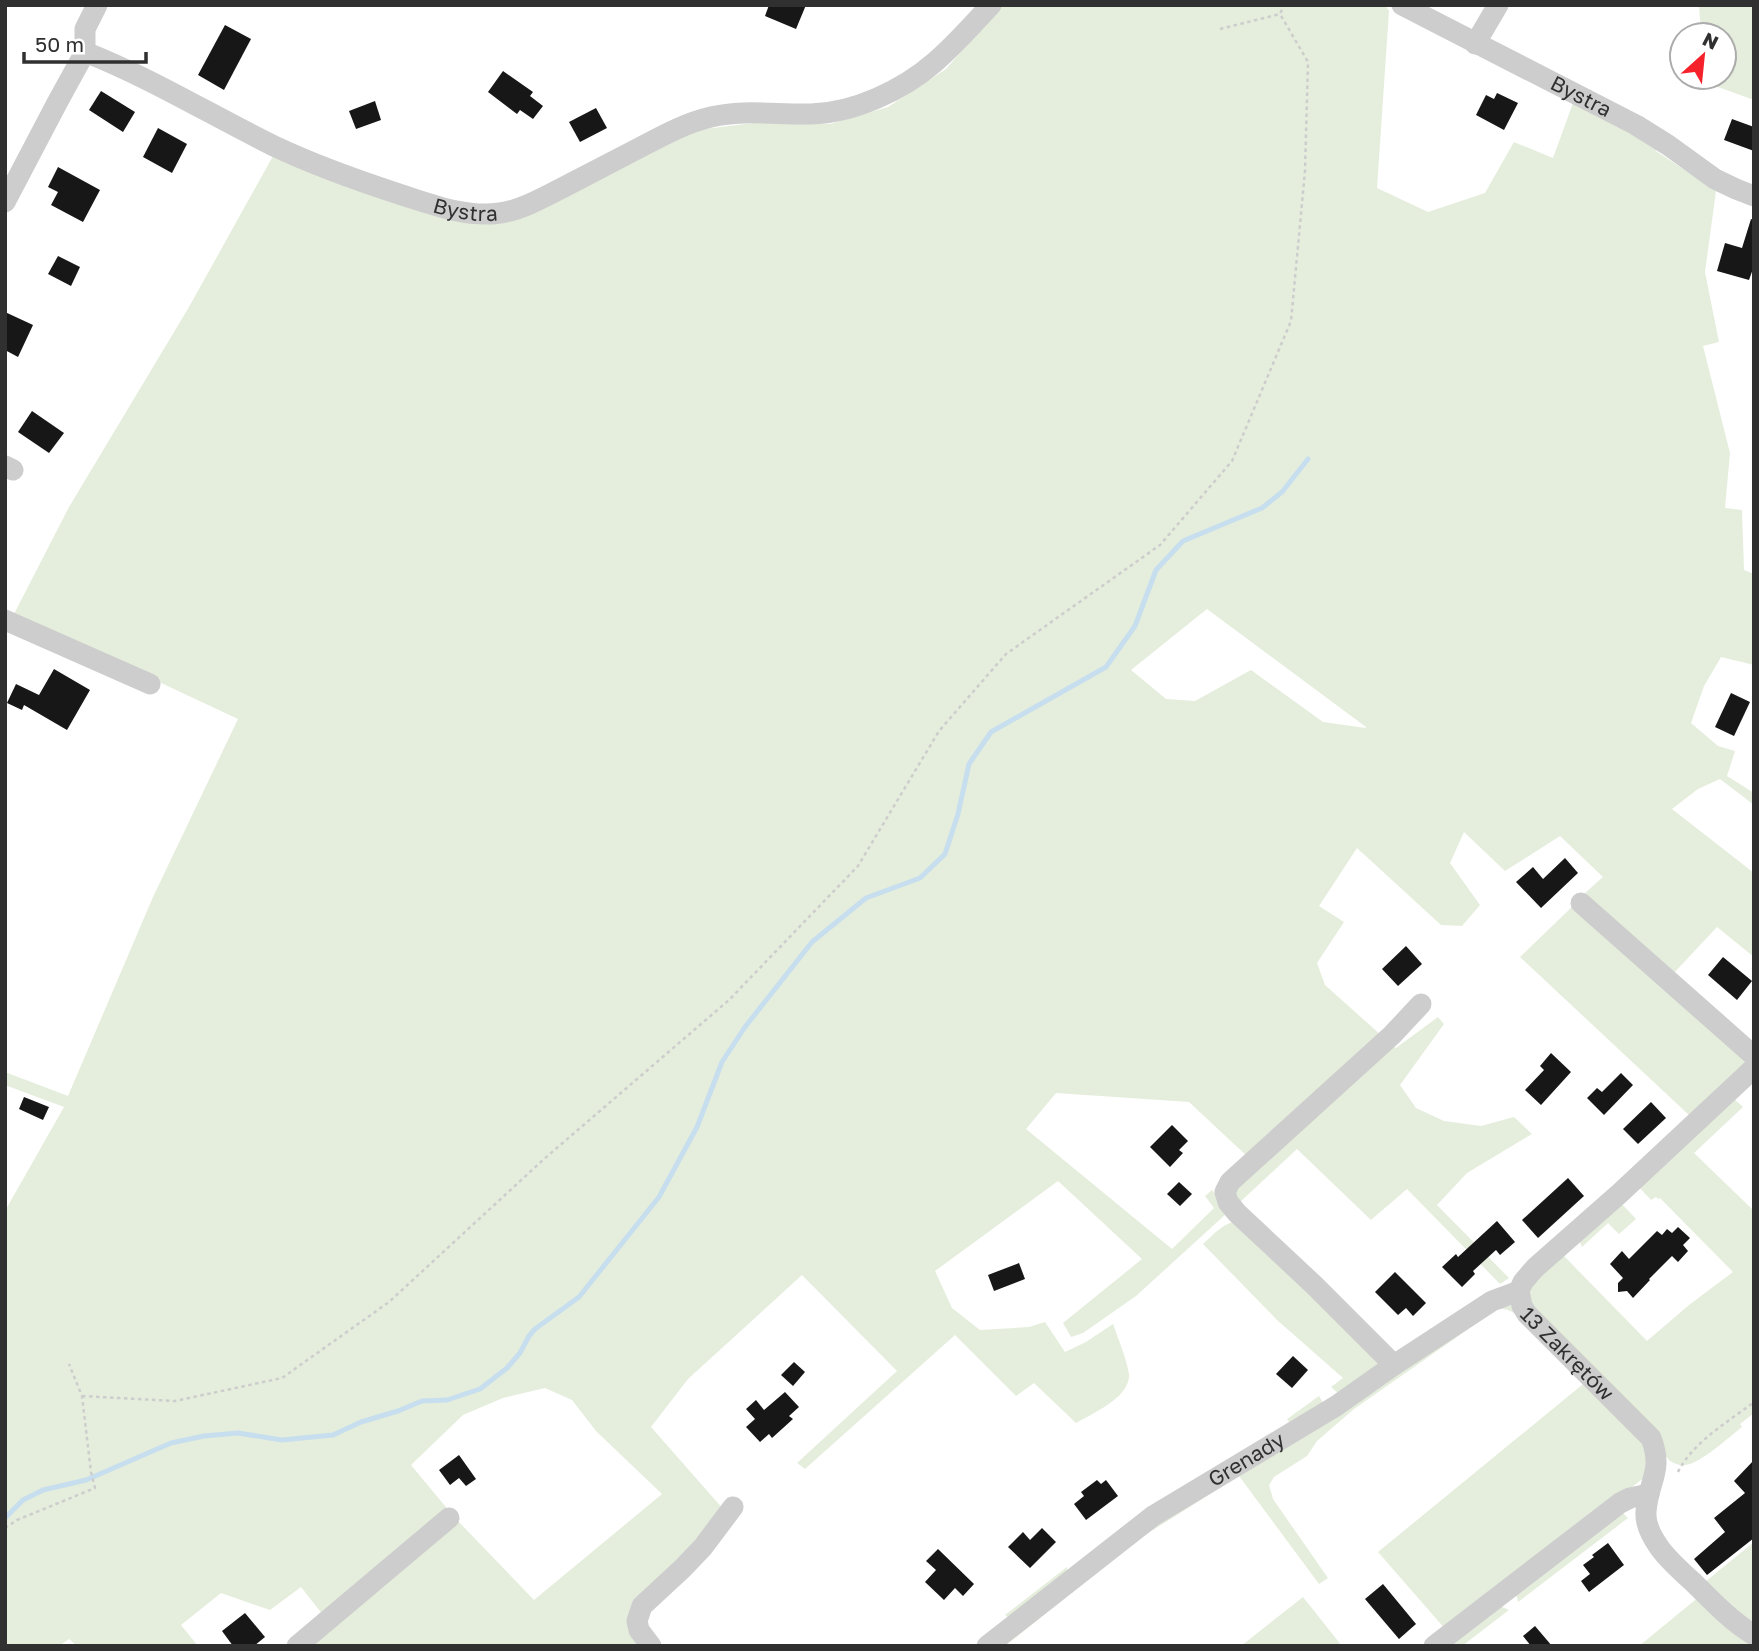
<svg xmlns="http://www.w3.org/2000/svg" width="1759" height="1651" font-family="'Golos Text',sans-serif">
<rect width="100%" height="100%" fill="#fff"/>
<g fill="#e5eedc" fill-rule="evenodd">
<path d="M1001,5l385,1 3,5 -12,177 51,24 57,-19 29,-51 39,16 20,-55 46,25 6,-3 30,17 1,9 60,40 -11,81 14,70 -16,4 27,107 -5,55 17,2 2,60 10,4v91l-33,-8 -17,29 -13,37 27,23 17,5 -8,25 27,17v12l-34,-26 -22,10 -26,20 82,64v84l-37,-30 -45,48 -86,-74 -1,-8 18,-16 -43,-41 -55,35 -41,-39 -14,31 30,42 -18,21 -21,-1 -84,-77 -38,58 25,16 -27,41 8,22 57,51 -133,122 -60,-56 -133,-9 -30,36 146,120 42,-41 -9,-12 7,-6 16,20 -2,4 -90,82 -53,37 -12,4 -8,-14 79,-64 -84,-78 -123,90 17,37 28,22 49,-3 16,-5 20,30 21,-10 27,-18c4,12 17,43 16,53 -2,22 -36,36 -53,46l-42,-40 -18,13 -61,-61 -150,134 -8,-6 100,-92 -95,-96 -114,104 -37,48 73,83 -76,82 -4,54h-340l152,-127 78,81 128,-106 -66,-63 -24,-31 -27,-12 -42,10 -40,17 -52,50 39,47 -127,103 -22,-28 -31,23 -49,-17 -40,32 17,21h-121l-8,-7 -10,7h-54v-435l59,-104 -59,-22v-13l63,24 85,-199 85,-178 -224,-105 55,-107 120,-200 84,-151 228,66 196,-92 56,-7 77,1 58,-17 58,-38zM1207,609l159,118v1l-43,-6 -72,-52 -56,31 -29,-2 -35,-29z"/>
<path d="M1699,5h55v95l-50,-18v-5h20v-42h-23z"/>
<path d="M1576,903l175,154 -61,59 -170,-159z"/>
<path d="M1438,1017l6,7 -44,61 16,23 28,13 37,5 33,-9 18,17 -65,39 -30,32 72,73 -9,6 -93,-95 -36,31 -74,-71 -58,54 158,153 -157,-146 -8,-20 157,-147 7,5z"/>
<path d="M1732,1097l11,10 -49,46 60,58v202l-14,11 2,3c-13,10 -41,36 -56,38 -5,1 -11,-1 -16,-4l-139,-154 -4,-18 33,-37 87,89 42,-36 44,-33 -73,-74 -2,1 -2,-2 -5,3 -13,-14z"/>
<path d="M1620,1202l16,17 -17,15 -11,-11 -26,24 -4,-10z"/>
<path d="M1237,1221l143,142 -40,32 -9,-8 12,-9 -66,-58 -74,-76c10,-9 20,-21 34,-23z"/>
<path d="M1499,1304l14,2 23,26c-12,-11 -23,-25 -39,-23l-143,100 -37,32 -10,15 -33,21 -5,8 4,14 55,79 -9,6 -80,-108 -94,59 -140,111h-8l122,-96 50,-36 135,-82 189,-126z"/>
<path d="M1588,1380l59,67 -2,30 -199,153 -68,-78z"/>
<path d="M1319,1396l6,10 -35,17 -3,-4z"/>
<path d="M1619,1509l9,9 -110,84 -3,-14z"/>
<path d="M1754,1542v88l-49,-48z"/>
<path d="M1067,1567l1,9 -59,42 -4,-3z"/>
<path d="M1700,1596l54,45v5h-115z"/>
<path d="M1303,1597l39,49h-101z"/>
<path d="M1496,1604l13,6 -47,36h-21z"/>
</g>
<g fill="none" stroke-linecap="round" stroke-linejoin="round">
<path stroke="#c7deef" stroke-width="5" d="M5,1518l18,-18 20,-10 43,-10 85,-37 33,-7 34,-3 44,7 51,-5 28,-13 37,-11 24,-10 25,-1 33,-11 27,-21 13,-15 9,-17 6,-7 44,-32 80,-100 38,-70 25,-65 23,-35 67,-85 54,-44 54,-20 25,-24 13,-40 11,-50 22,-32 115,-65 29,-41 21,-56 27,-29 79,-33 20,-16 26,-33"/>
</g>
<g fill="#171717">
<path d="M769,5h37l-10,24 -31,-13z"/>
<path d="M225,25l26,14 -27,51 -26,-15z"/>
<path d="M503,71l30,21 -3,4 13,10 -10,13 -13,-9 -3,4 -29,-22z"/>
<path d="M101,91l34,21 -12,20 -34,-22z"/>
<path d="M1497,93l21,10 -14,27 -28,-15 10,-20 8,4z"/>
<path d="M375,101l6,19 -25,9 -7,-18z"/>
<path d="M596,108l11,20 -27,14 -11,-20z"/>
<path d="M1732,119l22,8v24l-30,-11z"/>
<path d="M158,128l29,16 -15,29 -29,-16z"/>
<path d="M58,167l42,23 -17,32 -32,-17 7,-13 -10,-5z"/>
<path d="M1751,219l3,1v46l-5,14 -32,-9 8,-28 17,5z"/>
<path d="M58,256l22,11 -9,19 -23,-12z"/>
<path d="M5,312l28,13 -15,32 -13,-7z"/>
<path d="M32,411l32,22 -15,20 -31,-21z"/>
<path d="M54,669l36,21 -23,40 -43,-25 -2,5 -15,-7 9,-19 23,11z"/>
<path d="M1731,693l19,9 -16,34 -19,-9z"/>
<path d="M1565,858l13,15 -37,35 -25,-26 17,-15 10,12z"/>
<path d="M1406,946l16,18 -24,22 -16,-17z"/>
<path d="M1723,957l29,24 -15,19 -29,-25z"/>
<path d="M1551,1053l20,19 -30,33 -16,-15 19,-20 -4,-4z"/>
<path d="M1621,1073l12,12 -29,30 -17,-17 10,-10 5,4z"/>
<path d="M24,1097l25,10 -6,13 -24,-11z"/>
<path d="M1651,1102l15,16 -28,26 -15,-15z"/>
<path d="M1172,1125l16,16 -9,9 4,3 -13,14 -20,-20z"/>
<path d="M1568,1178l16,18 -46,42 -16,-18z"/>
<path d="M1179,1182l13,12 -12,12 -13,-12z"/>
<path d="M1497,1221l18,21 -15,13 -4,-5 -23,21 2,3 -13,13 -20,-20 14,-13 2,3z"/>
<path d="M1678,1227l12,11 -7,7 5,6 -10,11 -6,-6 -23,23 1,1 -17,18 -6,-7 -9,1v-9l5,-5 -13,-14 12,-13 7,8 28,-28 5,4 5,-6 5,4z"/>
<path d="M1019,1263l6,16 -31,12 -6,-16z"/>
<path d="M1395,1272l31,31 -13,13 -7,-8 -8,7 -23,-23z"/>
<path d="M1293,1356l15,14 -16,18 -16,-14z"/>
<path d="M794,1362l11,10 -12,14 -12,-11z"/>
<path d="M785,1392l14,15 -10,9 4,3 -21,19 -3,-4 -9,8 -14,-15 9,-8 -9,-10 10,-9 8,10z"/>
<path d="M459,1455l17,24 -10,7 -7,-8 -9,7 -11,-15z"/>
<path d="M1754,1460v78l-47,37 -13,-16 31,-27 -11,-14 31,-25 -11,-12z"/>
<path d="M1097,1480l4,4 5,-4 12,16 -32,24 -12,-16 10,-8 -3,-4z"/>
<path d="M1042,1528l14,14 -26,26 -22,-21 15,-15 7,8z"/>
<path d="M1608,1543l16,22 -35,27 -8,-11 9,-7 -7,-9 11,-8 -2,-2z"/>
<path d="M938,1549l36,35 -11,12 -8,-8 -11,12 -19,-18 11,-12 -10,-9z"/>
<path d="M1383,1584l33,40 -17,15 -34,-40z"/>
<path d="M245,1613l20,24 -11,9h-21l-11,-15z"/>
<path d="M1535,1626l17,20h-21l-8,-10z"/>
</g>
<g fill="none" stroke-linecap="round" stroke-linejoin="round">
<g stroke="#cdcdcd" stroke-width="2.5" stroke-dasharray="3.5 3.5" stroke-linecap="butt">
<path d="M1220,29l60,-15 4,-9"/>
<path d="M82,1396l93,5 107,-23 107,-76 155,-143 185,-159 129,-134 81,-135 67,-77 154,-109 72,-84 59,-140 14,-150 3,-109 -28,-48"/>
<path d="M1678,1472c15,-30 50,-50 76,-70"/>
<path d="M5,1528l12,-8 78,-32 -4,-16 -9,-76 -13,-32"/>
</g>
<g stroke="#cdcdcd" stroke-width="21">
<path id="s1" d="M1402,5l234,120 32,20 47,34 21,10 18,7"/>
<path d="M1475,44l23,-39"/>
<path d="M85,52v-23l12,-24"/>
<path id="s2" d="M5,202l52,-99 28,-51c66,26 126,63 189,94 42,20 85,35 128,49 31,10 65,23 98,18 22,-3 44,-16 64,-26 25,-13 50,-26 75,-39 23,-12 46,-25 72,-31 32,-8 67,-2 100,-3 43,-1 92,-24 124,-52 20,-17 38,-38 56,-57"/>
<path d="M5,466l8,4"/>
<path d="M5,620l145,64"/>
<path d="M1581,903l173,153"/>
<path id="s3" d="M1754,1068l-135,126 -84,74 -12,14 -4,9 3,15 5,8 124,124c13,33 -3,43 -5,74 -1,12 6,25 13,35 9,13 22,24 34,35 19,19 38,39 61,53"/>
<path d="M1394,1365l-80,-80 -77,-72 -9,-11 -3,-10 5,-10 162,-147 29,-31"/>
<path d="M297,1646l152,-128"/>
<path d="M651,1646l-12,-16 -2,-9 5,-15 41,-38 20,-21 30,-40"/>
<path id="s4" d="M987,1646l166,-130 183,-110 58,-41 98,-64 27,-10"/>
<path d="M1434,1646l186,-143 10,-5 19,-4"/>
</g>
</g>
<g text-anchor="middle" stroke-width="7" stroke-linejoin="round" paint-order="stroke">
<g font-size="21" fill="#303030" stroke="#fff">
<text dy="7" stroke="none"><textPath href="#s1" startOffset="201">Bystra</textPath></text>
<text dy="7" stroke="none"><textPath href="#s2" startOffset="584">Bystra</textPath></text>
<text dy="7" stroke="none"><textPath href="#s3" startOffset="406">13 Zakrętów</textPath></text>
<text dy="7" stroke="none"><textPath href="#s4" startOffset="320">Grenady</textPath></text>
</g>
</g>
<rect width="1759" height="1651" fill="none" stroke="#303030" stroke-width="14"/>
<g transform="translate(1703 56) rotate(27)"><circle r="33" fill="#ffffff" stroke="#acacac" stroke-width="2"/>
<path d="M0-5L12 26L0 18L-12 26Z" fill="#f6222b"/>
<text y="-10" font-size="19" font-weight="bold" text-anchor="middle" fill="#303030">N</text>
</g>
<path d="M24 52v10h122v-10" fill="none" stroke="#303030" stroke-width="3.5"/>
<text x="35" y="52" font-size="21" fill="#303030" stroke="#ffffff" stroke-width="5" paint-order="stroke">50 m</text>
</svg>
